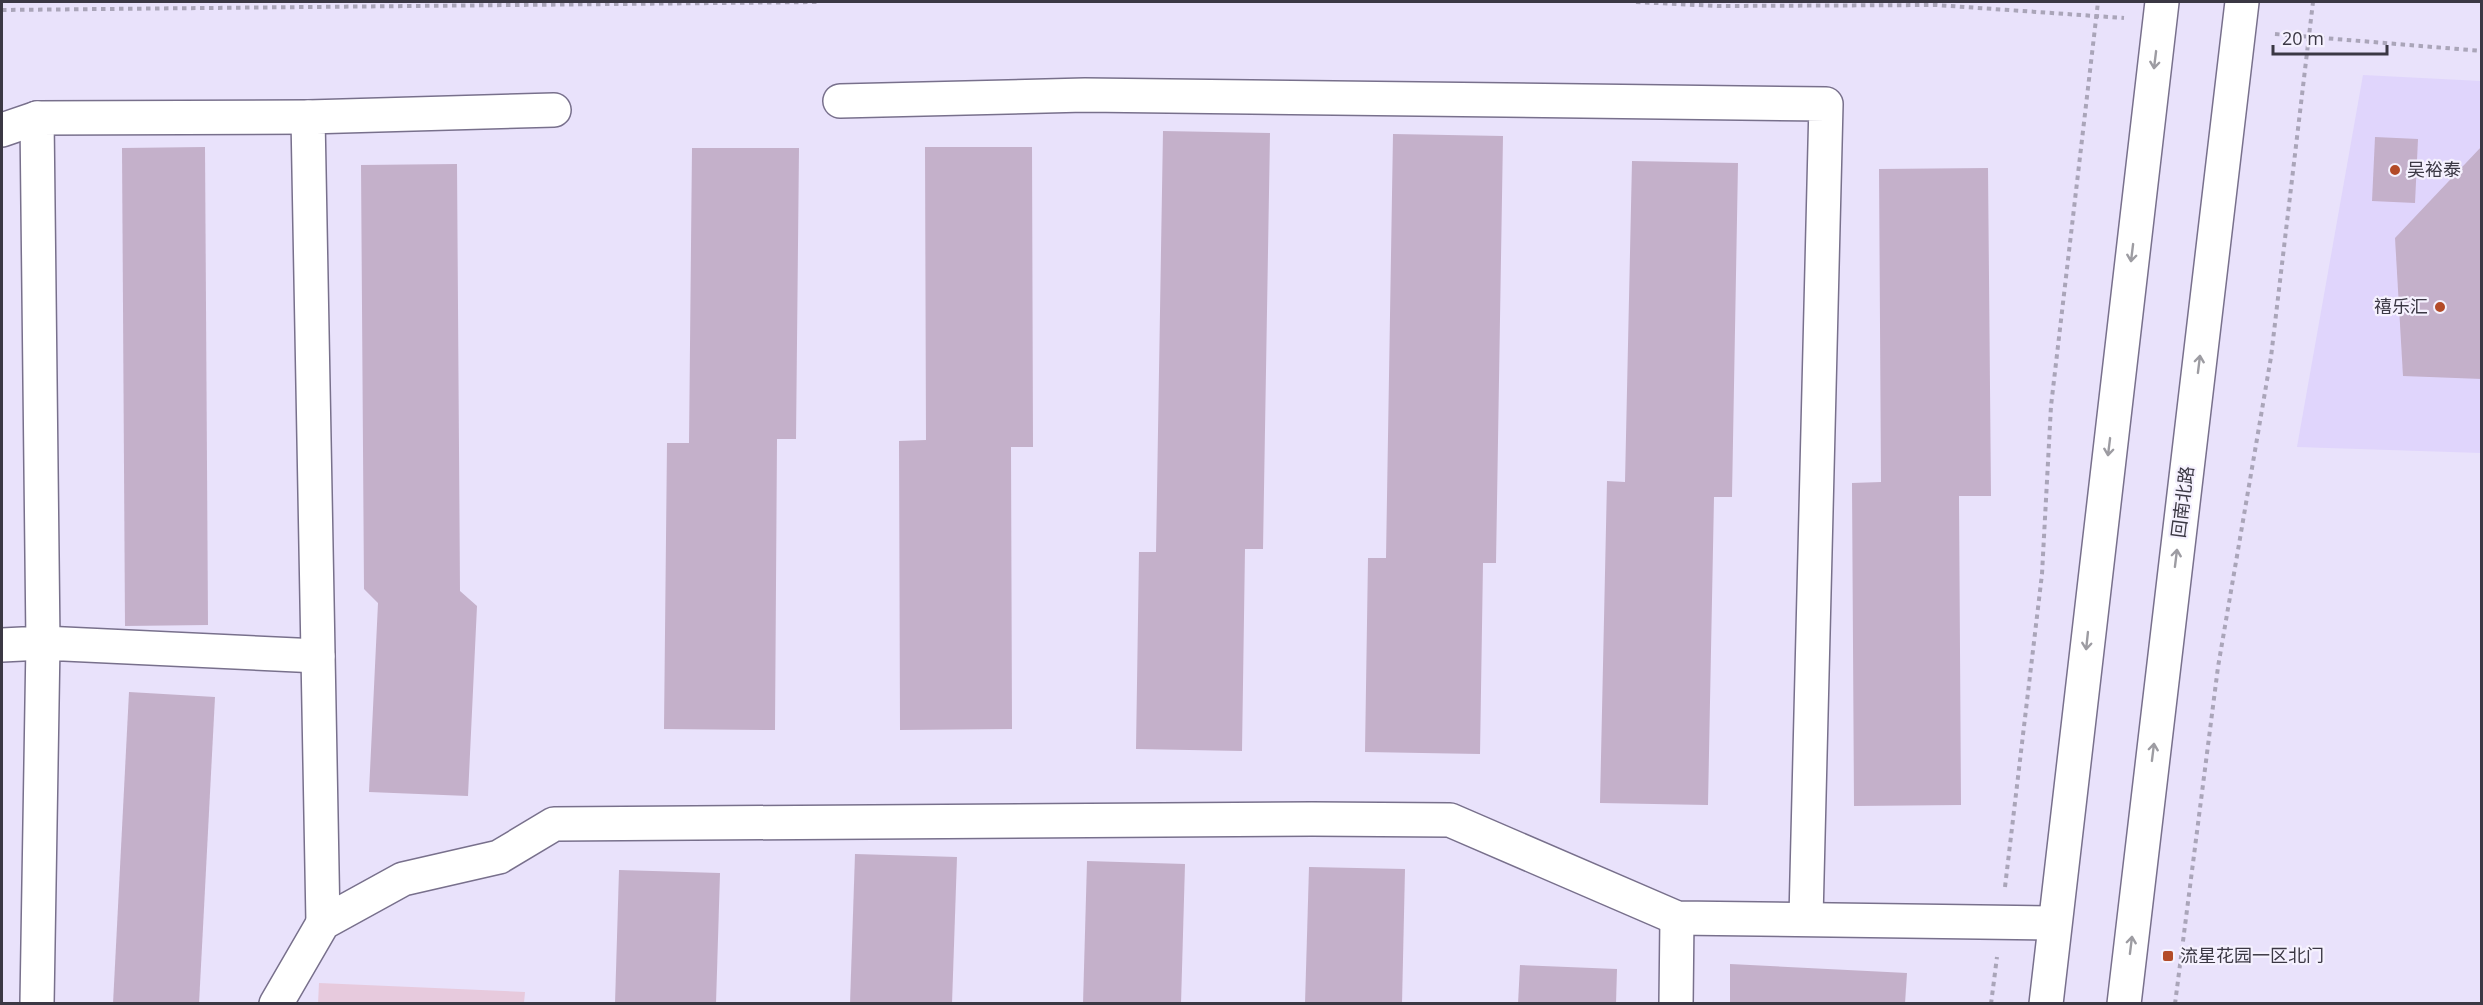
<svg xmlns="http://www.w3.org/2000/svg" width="2483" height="1005" font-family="'Open Sans','Noto Sans SC',sans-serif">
<rect width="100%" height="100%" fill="#e9e2fb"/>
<path fill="#e0d5fc" d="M2363,75l118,6v372l-184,-6z"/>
<path fill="#e7cadd" d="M319,983l206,9 -1,11 -206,1z"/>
<g fill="#c4b0ca">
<path d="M1163,131l107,2 -7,416h-18l-3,202 -106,-2 3,-197h17z"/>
<path d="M1393,134l110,2 -7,427h-13l-3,191 -115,-2 3,-194h18z"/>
<path d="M2375,137l43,2 -3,64 -43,-2z"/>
<path d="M2482,146v233l-79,-3 -8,-138z"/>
<path d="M205,147l3,478 -83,1 -3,-478z"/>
<path d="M925,147h107l1,300h-22l1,282 -112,1 -1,-289 27,-1z"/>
<path d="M692,148h107l-3,291h-19l-2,291 -111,-1 3,-286h22z"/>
<path d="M1632,161l106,2 -6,334h-18l-6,308 -108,-2 7,-322 18,1z"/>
<path d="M457,164l3,427 17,15 -9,190 -99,-4 9,-189 -14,-14 -3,-424z"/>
<path d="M1988,168l3,328h-32l2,309 -107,1 -2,-323 29,-1 -2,-313z"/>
<path d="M129,692l86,5 -16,307h-86z"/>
<path d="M855,854l102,3 -5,147h-102z"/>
<path d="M1087,861l98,3 -4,140h-98z"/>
<path d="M1309,867l96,2 -3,135h-97z"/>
<path d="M619,870l101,3 -4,131h-101z"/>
<path d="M1730,964l177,9 -2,31h-175z"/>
<path d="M1520,965l97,4 -1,35h-98z"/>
</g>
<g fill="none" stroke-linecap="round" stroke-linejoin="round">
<g stroke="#78708c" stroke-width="36">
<g id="minor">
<path d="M840,101l245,-6 741,9 -20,814"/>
<path d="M2,130l35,-12"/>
<path d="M2,645l41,-2 -6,-525 271,-1"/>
<path d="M323,923l-15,-806 246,-7"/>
<path d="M37,1004l6,-361 275,13"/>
<path d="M276,1004l47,-81 80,-44 96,-22 55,-33 758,-5 138,1 227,98 377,5"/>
<path d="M1676,1004l1,-86"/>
</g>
</g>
<g stroke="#78708c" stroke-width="36">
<g id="major">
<path d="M2046,1004l116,-1002"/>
<path d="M2124,1004l118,-1002"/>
</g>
</g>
<g stroke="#aaa5b9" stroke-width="4" stroke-dasharray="4.5 4.5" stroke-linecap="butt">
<path d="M1636,2l81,4 219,-1 188,13"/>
<path d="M2,10l818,-8"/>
<path d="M2275,34l207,17"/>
<path d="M2005,887l37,-313 9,-168 47,-404"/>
<path d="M1991,1004l6,-47"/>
<path d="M2175,1004l43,-337 53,-310 42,-355"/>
</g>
<use href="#minor" stroke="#fff" stroke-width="33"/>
<use href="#major" stroke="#fff" stroke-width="33"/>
</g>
<defs><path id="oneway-shaft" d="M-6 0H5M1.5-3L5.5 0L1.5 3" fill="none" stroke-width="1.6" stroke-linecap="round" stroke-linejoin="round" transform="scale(1.5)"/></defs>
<g stroke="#9d9ca2">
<use href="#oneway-shaft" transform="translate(2155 60) rotate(97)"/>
<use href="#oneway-shaft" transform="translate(2132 253) rotate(97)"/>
<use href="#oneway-shaft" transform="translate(2199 364) rotate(-83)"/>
<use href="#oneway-shaft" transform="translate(2109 447) rotate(97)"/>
<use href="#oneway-shaft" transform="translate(2176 558) rotate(-83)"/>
<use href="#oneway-shaft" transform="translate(2087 641) rotate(96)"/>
<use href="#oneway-shaft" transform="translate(2153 752) rotate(-83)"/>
<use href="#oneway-shaft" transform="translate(2131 945) rotate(-83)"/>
</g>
<g fill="#b34b28" stroke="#f5f1fe" stroke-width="2">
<circle cx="2395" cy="170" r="6"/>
<circle cx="2440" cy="307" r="6"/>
<rect x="2162" y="950" width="12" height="12" rx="3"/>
</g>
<g text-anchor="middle" stroke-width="4.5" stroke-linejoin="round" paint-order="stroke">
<g font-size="18" fill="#3b3844" stroke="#f5f1fe" text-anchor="start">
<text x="2407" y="176">吴裕泰</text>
<text x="2428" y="313" text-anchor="end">禧乐汇</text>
<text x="2180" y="962">流星花园一区北门</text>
</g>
<g font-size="18" fill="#3b3844" stroke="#f5f1fe">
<text transform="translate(2183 502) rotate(-83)" y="6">回南北路</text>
</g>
</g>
<rect width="2483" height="1005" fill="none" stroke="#3b3844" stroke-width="6"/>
<path d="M2273 45v9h114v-9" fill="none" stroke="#3b3844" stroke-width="3"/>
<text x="2282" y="45" font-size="18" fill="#3b3844" stroke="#f5f1fe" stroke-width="4.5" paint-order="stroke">20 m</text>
</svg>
